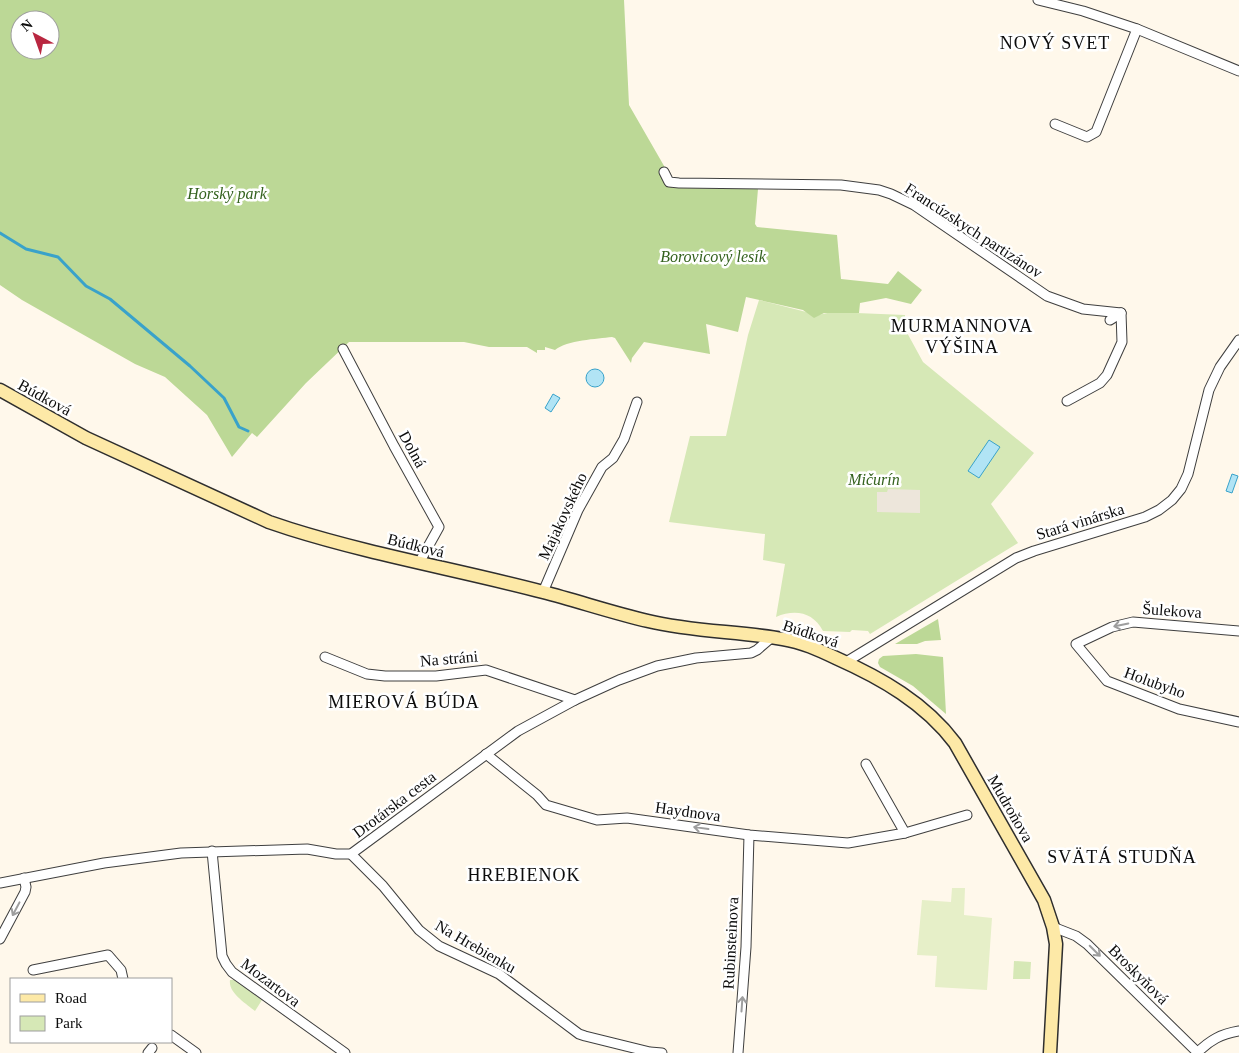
<svg xmlns="http://www.w3.org/2000/svg" width="1239" height="1053" font-family="Georgia,serif">
<rect width="100%" height="100%" fill="#fff8eb"/>
<g fill="#d6e8b6">
<path d="M759,300l59,15 14,-3 73,3v14l18,33 111,91 -43,51 27,39 -148,91 -2,-3 -16,-1 -2,2 -27,-1c-10,-19 -28,-22 -47,-14l9,-53 -22,-4 2,-26 -96,-12 21,-86h36l22,-101z"/>
<path d="M1014,961l17,1 -1,17h-17z"/>
<path d="M230,980h5l27,20 -7,11c-8,-7 -27,-18 -25,-31z"/>
</g>
<g fill="#bcd896" fill-rule="evenodd">
<path d="M0,0h624l5,105 42,73 1,10 86,1 -3,35 2,3 80,8 4,44 47,5 10,-13 24,19 -11,14 -25,-6 -26,5 -1,10h-35l-10,5 -11,-8 -57,-13 -8,35 -32,-8 4,30 -66,-12 -12,16 -1,5 -16,-25 -3,-1c-15,2 -45,3 -57,13l-10,-3v3h-8v3l-10,-6h-38l-25,-5h-115l-43,41 -49,54 -5,-4 -20,24 -25,-42 -42,-38 -30,-13 -113,-64 -22,-15zM20,20h30v30h-30z"/>
<path d="M938,619l3,21 -16,1 -8,3h-22z"/>
<path d="M916,654l27,3 3,57 -33,-28 -33,-19 -2,-4 1,-4 4,-3z"/>
</g>
<path fill="#e6efc8" d="M952,888h13l-1,27 28,3 -5,72 -52,-3 2,-31 -20,-1 5,-55 29,2z"/>
<path fill="#ede6db" d="M888,489l32,1v23l-43,-1v-20h10z"/>
<g fill="#b1e4f5" stroke="#39a2ca">
<circle cx="595" cy="378" r="9"/>
<path d="M553,394l7,4 -9,14 -6,-4z"/>
<path d="M989,440l11,7 -21,31 -11,-7z"/>
<path d="M1232,474l6,2 -6,17 -6,-2z"/>
</g>
<g fill="none" stroke-linecap="round" stroke-linejoin="round">
<path stroke="#39a2ca" stroke-width="3" d="M0,233l26,16 32,8 28,29 24,13 80,67 34,32 15,29 9,4"/>
<g stroke="#3f3f3f" stroke-width="11">
<g id="street">
<path d="M1038,0l45,11 54,18 102,42"/>
<path d="M1055,124l32,13 9,-5 41,-103"/>
<path d="M664,172l5,10 10,1 162,2 38,5 12,4 23,11 133,91 36,13 38,4"/>
<path d="M1110,320l11,-7"/>
<path d="M343,349l51,97 45,81 -20,36"/>
<path d="M1067,401l33,-18 7,-8 15,-33 -1,-29"/>
<path d="M543,592l35,-82 24,-43 11,-9 11,-19 13,-37"/>
<path d="M1239,631l-106,-9 -21,5 -36,17 31,37 72,28 60,13"/>
<path d="M325,657l42,17 18,2h51l50,-6 89,30"/>
<path d="M846,662l170,-104 18,-7 111,-34 14,-7 13,-10 9,-11 7,-15 21,-84 11,-23 19,-27"/>
<path d="M486,754l51,41 9,10 51,15 30,-2 122,17 99,8 57,-10 -39,-69"/>
<path d="M905,833l62,-18"/>
<path d="M212,851l10,105 4,8 6,8 113,81"/>
<path d="M351,854l32,32 36,44 20,16 60,28 80,60 6,2 65,16 12,1"/>
<path d="M0,883l104,-20 77,-10 126,-4 29,5h15l167,-123 57,-31 44,-20 38,-14 39,-8 55,-5 6,-3 15,-13"/>
<path d="M1053,927l23,9 11,8 110,108"/>
<path d="M0,939l25,-47 1,-5 -2,-9"/>
<path d="M33,970l75,-15 13,15 2,9"/>
<path d="M171,1035l25,18"/>
<path d="M148,1053l4,-5"/>
<path d="M738,1053l8,-106 3,-112"/>
<path d="M1197,1053c13,-13 24,-19 42,-22"/>
</g>
</g>
<g stroke="#2e2e2e" stroke-width="15">
<path id="secondary" d="M0,390l86,48 183,84 21,7c83,26 169,41 253,63 35,9 70,21 105,29 45,11 90,10 135,18 19,3 36,11 53,19 45,20 89,45 119,85l89,157 9,27 3,17 -6,109"/>
</g>
<use href="#street" stroke="#fff" stroke-width="9"/>
<use href="#secondary" stroke="#fde9a7" stroke-width="12"/>
</g>
<defs><path id="oneway-shaft" d="M-6 0H5M1.5-3L5.5 0L1.5 3" fill="none" stroke-width="1.6" stroke-linecap="round" stroke-linejoin="round" transform="scale(1.25)"/></defs>
<g stroke="#9e9e9e">
<use href="#oneway-shaft" transform="translate(1121 625) rotate(168)"/>
<use href="#oneway-shaft" transform="translate(701 828) rotate(-172)"/>
<use href="#oneway-shaft" transform="translate(16 909) rotate(118)"/>
<use href="#oneway-shaft" transform="translate(1095 951) rotate(45)"/>
<use href="#oneway-shaft" transform="translate(742 1004) rotate(-86)"/>
</g>
<g text-anchor="middle" stroke-width="5" stroke-linejoin="round" paint-order="stroke">
<g font-size="16" font-style="italic" fill="#34621e" stroke="#fff">
<text x="227" y="199">Horský park</text>
<text x="713" y="262">Borovicový lesík</text>
<text x="874" y="485">Mičurín</text>
</g>
<g font-size="16" fill="#0c0c0c" stroke="#fff">
<text transform="translate(974 230) rotate(33)" y="6">Francúzskych partizánov</text>
<text transform="translate(45 397) rotate(29)" y="6">Búdková</text>
<text transform="translate(413 449) rotate(61)" y="6">Dolná</text>
<text transform="translate(562 516) rotate(-65)" y="6">Majakovského</text>
<text transform="translate(1080 521) rotate(-17)" y="6">Stará vinárska</text>
<text transform="translate(416 545) rotate(14)" y="6">Búdková</text>
<text transform="translate(1172 610) rotate(4)" y="6">Šulekova</text>
<text transform="translate(811 633) rotate(18)" y="6">Búdková</text>
<text transform="translate(449 658) rotate(-5)" y="6">Na stráni</text>
<text transform="translate(1155 682) rotate(20)" y="6">Holubyho</text>
<text transform="translate(394 804) rotate(-37)" y="6">Drotárska cesta</text>
<text transform="translate(1011 808) rotate(60)" y="6">Mudroňova</text>
<text transform="translate(688 811) rotate(8)" y="6">Haydnova</text>
<text transform="translate(730 943) rotate(-87)" y="6">Rubinsteinova</text>
<text transform="translate(476 946) rotate(30)" y="6">Na Hrebienku</text>
<text transform="translate(1139 974) rotate(45)" y="6">Broskyňová</text>
<text transform="translate(271 982) rotate(37)" y="6">Mozartova</text>
</g>
<g font-size="18" letter-spacing="1" fill="#0c0c0c" stroke="#fff">
<text x="1055" y="49">NOVÝ SVET</text>
<text x="962" y="332">MURMANNOVA<tspan x="962" dy="21">VÝŠINA</tspan></text>
<text x="404" y="708">MIEROVÁ BÚDA</text>
<text x="1122" y="863">SVÄTÁ STUDŇA</text>
<text x="524" y="881">HREBIENOK</text>
</g>
</g>
<rect x="10" y="978" width="162" height="65" fill="#ffffff" stroke="#9e9e9e"/>
<rect x="20" y="994" width="25" height="8" fill="#fde9a7" stroke="#9e9e9e"/>
<text x="55" y="1003" font-size="15" fill="#0c0c0c">Road</text>
<rect x="20" y="1016" width="25" height="15" fill="#d6e8b6" stroke="#9e9e9e"/>
<text x="55" y="1028" font-size="15" fill="#0c0c0c">Park</text>
<g transform="translate(35 35) rotate(319)"><circle r="24" fill="#ffffff" stroke="#9e9e9e"/>
<path d="M0-4L9 19L0 12L-9 19Z" fill="#b92740"/>
<text y="-8" font-size="14" font-weight="bold" text-anchor="middle" fill="#0c0c0c">N</text>
</g>
</svg>
